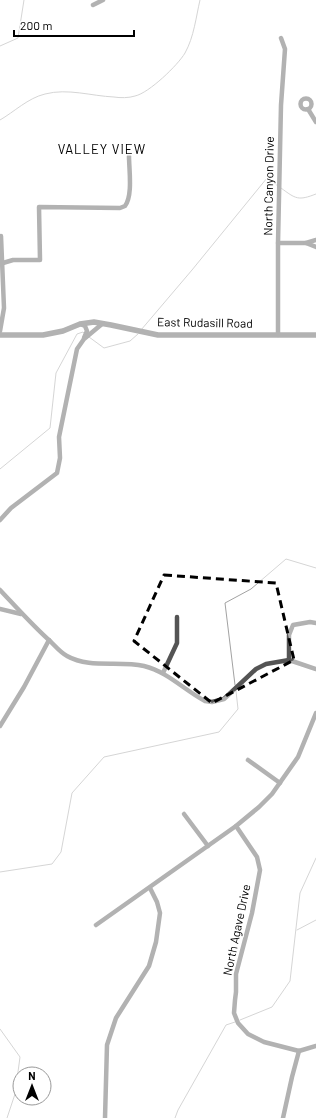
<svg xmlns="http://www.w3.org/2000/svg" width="316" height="1118" font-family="Barlow,sans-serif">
<rect width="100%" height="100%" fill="#fff"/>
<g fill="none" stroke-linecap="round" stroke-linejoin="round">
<g stroke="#a2a2a2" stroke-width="1">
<path d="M0,46l18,-8 6,-38"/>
<path d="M0,120c14,-8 28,-22 45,-26 23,-6 46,2 69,3 6,1 15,1 21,-1 14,-3 43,-31 50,-43 9,-16 11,-36 15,-53"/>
<path d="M281,188c15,11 17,13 35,6"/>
<path d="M141,330l51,-60 75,-92 11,8"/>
<path d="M89,337l15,11 26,-7 8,-7"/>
<path d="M0,469l50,-41 6,-55 21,-39 6,-2 1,1"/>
<path d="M235,685l-10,-82 26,-14 35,-30 30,9"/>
<path d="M0,872l52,-8 9,-12 11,-59 32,-36 115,-25 19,-23 -2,-18"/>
<path d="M297,930l19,-10"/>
<path d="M240,1020l32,-13 18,-26 10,-88 16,-35"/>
<path d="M0,1029l20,28 -5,37 -8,24"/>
<path d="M175,1118l3,-8 48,-85 9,-3"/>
</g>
<g stroke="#545454" stroke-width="4.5">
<path d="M93,5l10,-5"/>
<circle cx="306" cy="104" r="5.5"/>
<path d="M308,109l8,13"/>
<path d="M278,243h28l10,-3"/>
<path d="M306,243l10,4"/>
<path d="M3,263l10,-3h27l-1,-53 81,1 5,-2c8,-11 4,-36 4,-50"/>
<path d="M80,324l5,2 2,5 -3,7"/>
<path d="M0,331l4,-23 -3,-72"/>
<path d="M278,335v-92l3,-138 4,-56 -4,-11"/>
<path d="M0,520l11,-12 46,-35 3,-15 -1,-21 18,-88 7,-10 18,-15"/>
<path d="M0,590c17,18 33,36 51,52 5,5 10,11 16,14 23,13 52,4 77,10 24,6 40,24 61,35l7,1 12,-3 32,-30 10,-5 23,-4 27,9"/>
<path d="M0,609l21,5"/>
<path d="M289,660v-25l4,-10 17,-3 6,1"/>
<path d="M163,673l14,-30v-26"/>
<path d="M0,726l24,-39 25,-47"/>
<path d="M248,760l32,23"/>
<path d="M184,814l24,32"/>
<path d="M236,826l21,31 3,13 -8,43 -16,61v18l-1,8 -1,13 4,10 10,11 16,8 35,9"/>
<path d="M96,925l140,-99 23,-19 13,-13 26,-37 18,-44"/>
<path d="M299,1051l17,-5"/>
<path d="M105,1118l2,-73 9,-27 33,-52 7,-24 4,-29 -3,-11 -7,-14"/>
<path d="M283,1118l9,-41 7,-26"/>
</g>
<path stroke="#545454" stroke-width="5.5" d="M0,335h43l20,-4 17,-7 14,-2 17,3 47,10h158"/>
</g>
<path d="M0 0H316V1118H0ZM164,575l112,8 18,77 -82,43 -78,-62z" fill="#fff" fill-opacity=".55" fill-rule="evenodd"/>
<path fill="none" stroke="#000" stroke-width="3" stroke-dasharray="8 5" stroke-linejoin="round" d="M164,575l112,8 18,77 -82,43 -78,-62z"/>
<g text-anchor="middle" stroke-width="3" stroke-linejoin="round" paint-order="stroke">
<g font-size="12" fill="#000" stroke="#fff">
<text transform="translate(269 186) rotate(-89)" y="4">North Canyon Drive</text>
<text transform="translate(205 323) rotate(1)" y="4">East Rudasill Road</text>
<text transform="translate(237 930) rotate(-78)" y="4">North Agave Drive</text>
</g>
<g font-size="13" letter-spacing="1" fill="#000" stroke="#fff">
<text x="102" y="154">VALLEY VIEW</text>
</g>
</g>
<g transform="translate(32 1086)"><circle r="19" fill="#ffffff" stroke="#999999"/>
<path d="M0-3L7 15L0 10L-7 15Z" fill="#000000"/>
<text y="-6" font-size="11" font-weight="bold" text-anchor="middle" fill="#000000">N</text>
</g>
<path d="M14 30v6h120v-6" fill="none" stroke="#000000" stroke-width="2"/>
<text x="20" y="30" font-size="12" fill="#000000" stroke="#ffffff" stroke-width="3" paint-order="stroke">200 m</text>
</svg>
